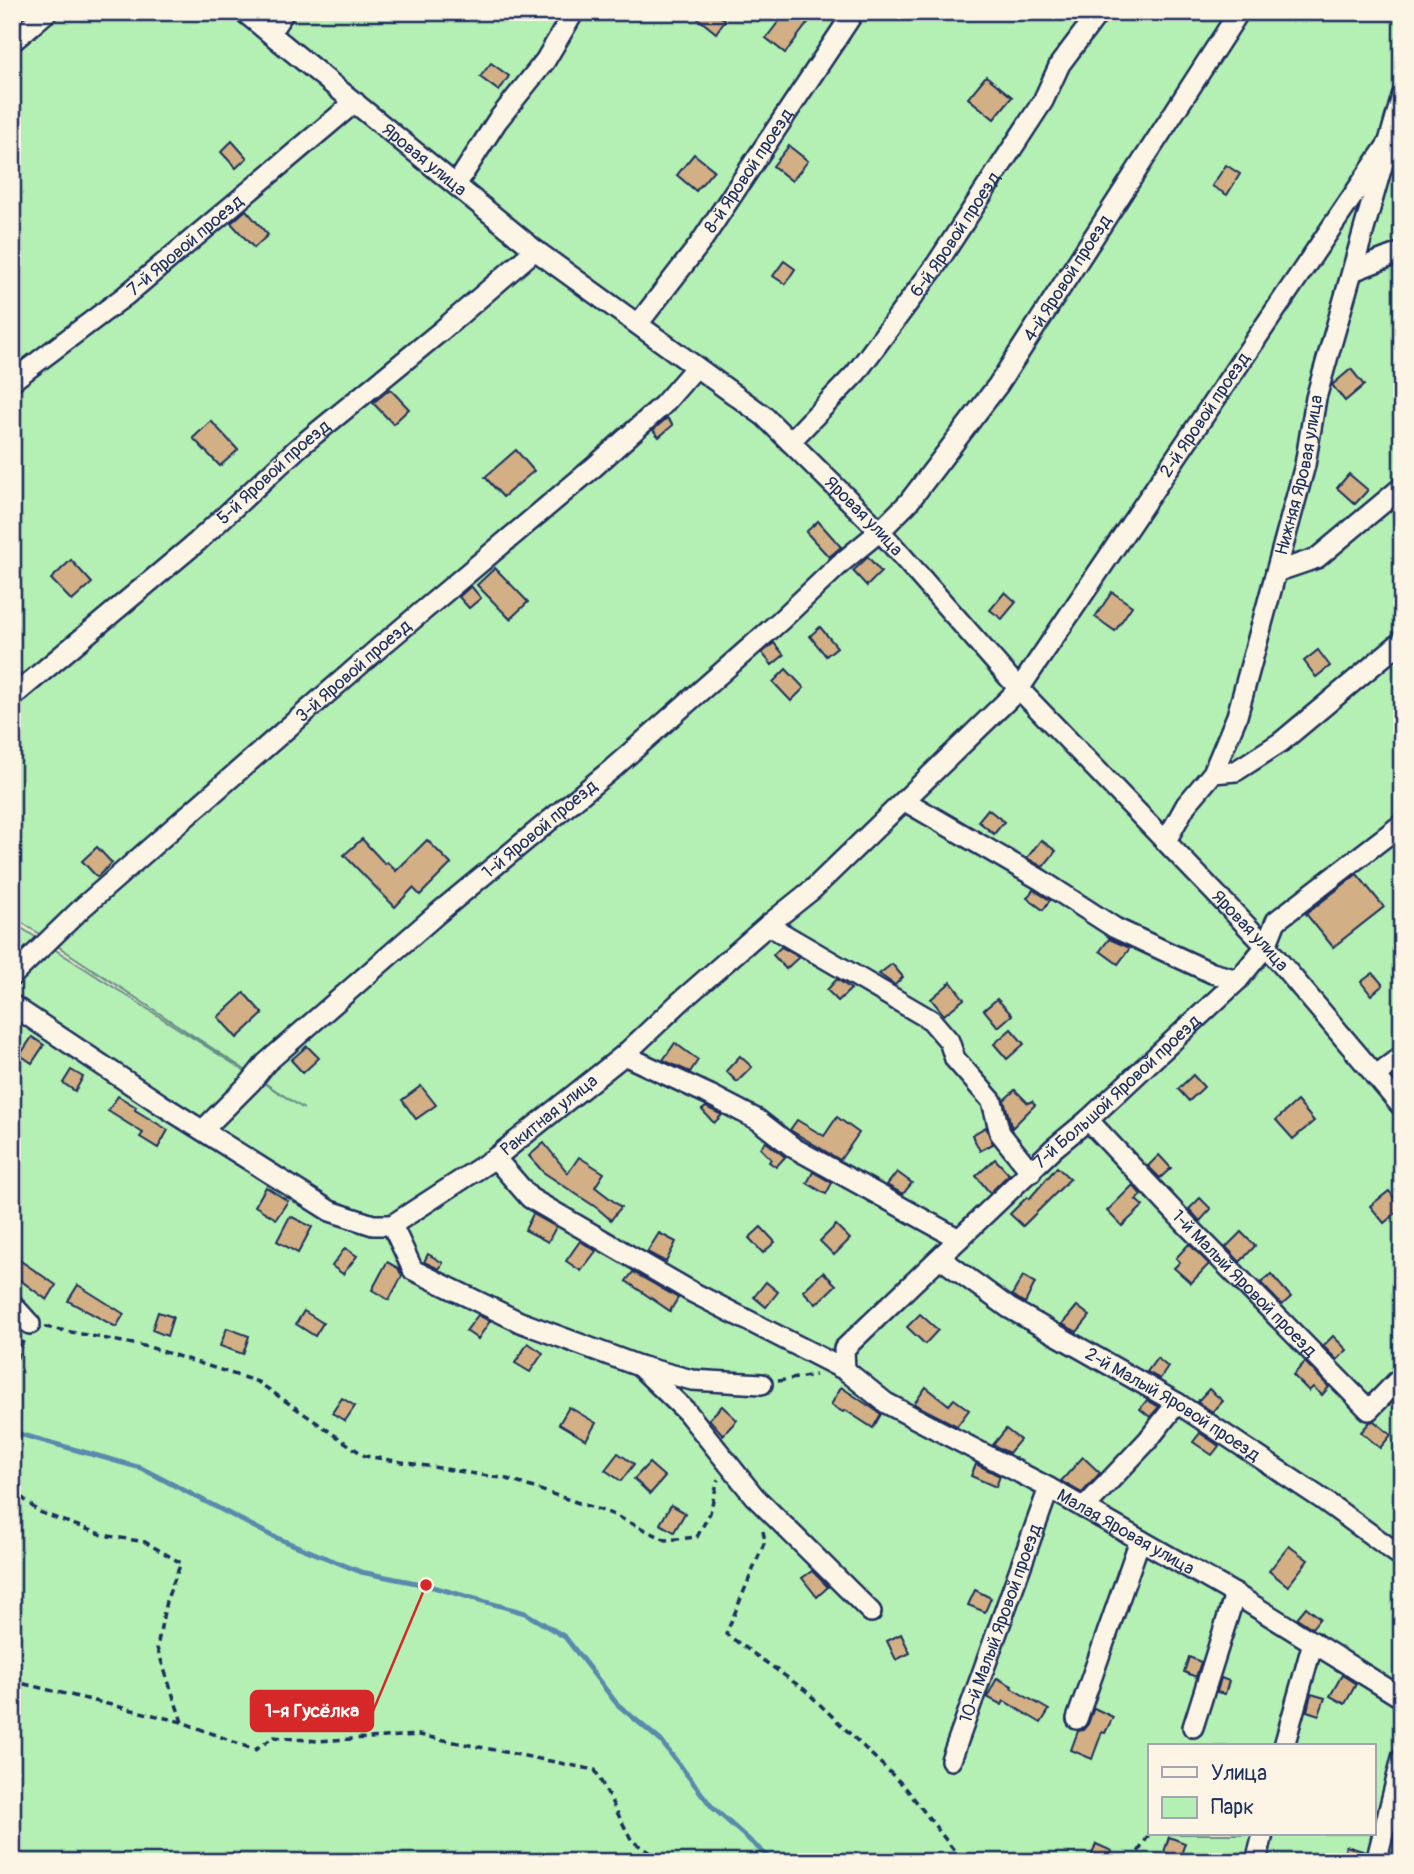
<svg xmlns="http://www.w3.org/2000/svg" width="1414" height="1874" font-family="Pangolin,sans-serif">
<rect width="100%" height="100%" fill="#f4e7d2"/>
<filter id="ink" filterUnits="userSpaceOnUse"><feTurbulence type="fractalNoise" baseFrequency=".0143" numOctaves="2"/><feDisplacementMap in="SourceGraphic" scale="14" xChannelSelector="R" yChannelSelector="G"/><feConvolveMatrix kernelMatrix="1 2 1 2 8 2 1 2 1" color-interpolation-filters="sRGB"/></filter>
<g filter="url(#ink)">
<path fill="#b4efb3" stroke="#688f88" stroke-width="2" fill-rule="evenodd" d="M57,12h1345v1850h-1390v-940l292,187 -292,-193v-866zM1150,1746h224v88h-224z"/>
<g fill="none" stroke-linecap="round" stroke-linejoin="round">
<path stroke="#588aad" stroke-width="5" d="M12,1432l129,36 131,68 89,36 65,13 99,28 40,24 52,67 44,37 51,66 62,55"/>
</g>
<g fill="#d2af84" stroke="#1b2f5e" stroke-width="2">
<path d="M690,12h25l10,8 -9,13z"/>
<path d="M786,12h30l-31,41 -19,-15z"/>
<path d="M491,63l18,13 -10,15 -19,-14z"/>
<path d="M986,76l26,21 -18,22 -26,-21z"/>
<path d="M232,141l15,17 -11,10 -15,-16z"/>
<path d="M789,146l19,15 -16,20 -19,-15z"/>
<path d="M694,154l20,16 -18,21 -19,-16z"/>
<path d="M1226,165l14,9 -13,21 -15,-9z"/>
<path d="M246,210l22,25 -14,13 -23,-25z"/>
<path d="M784,261l11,8 -10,15 -12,-8z"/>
<path d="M1351,369l13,16 -19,16 -13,-16z"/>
<path d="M390,389l19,20 -16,15 -20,-21z"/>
<path d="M667,418l6,7 -14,12 -6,-7z"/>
<path d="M211,421l27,29 -18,16 -27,-28z"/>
<path d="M516,450l18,21 -31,26 -18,-20z"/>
<path d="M1349,474l19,16 -13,14 -18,-16z"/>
<path d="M818,521l23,26 -12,10 -23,-25z"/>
<path d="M868,557l13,15 -14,14 -14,-15z"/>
<path d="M71,560l21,23 -20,18 -21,-22z"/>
<path d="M495,568l33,34 -18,17 -33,-34z"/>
<path d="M471,586l10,12 -12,10 -10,-11z"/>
<path d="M1005,592l11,10 -14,17 -12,-9z"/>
<path d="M1112,592l20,14 -17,25 -20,-14z"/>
<path d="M820,627l17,20 -11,9 -16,-20z"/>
<path d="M774,643l10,12 -12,10 -10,-12z"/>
<path d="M1318,650l12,16 -14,11 -12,-16z"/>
<path d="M786,669l18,19 -13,13 -18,-19z"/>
<path d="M988,809l16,13 -10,12 -16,-13z"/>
<path d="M362,839l23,25 2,-2 9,9 31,-31 24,24 -31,31 -7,-7 -18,19 -51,-52z"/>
<path d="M1041,840l15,11 -13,16 -16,-9z"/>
<path d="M97,847l15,16 -15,14 -15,-16z"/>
<path d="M1357,874l27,33 -51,40 -27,-33z"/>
<path d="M1033,890l17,10 -7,10 -16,-12z"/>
<path d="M1109,939l21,9 -12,16 -18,-13z"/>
<path d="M781,947l18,10 -13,12 -13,-14z"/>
<path d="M892,964l11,13 -8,8 -16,-11z"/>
<path d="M1373,973l10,12 -12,10 -10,-13z"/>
<path d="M837,979l14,10 -13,12 -11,-11z"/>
<path d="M951,982l13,17 -20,16 -13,-16z"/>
<path d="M244,993l19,21 -26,24 -19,-21z"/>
<path d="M997,999l15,16 -14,12 -14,-17z"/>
<path d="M1011,1029l13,15 -17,15 -13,-15z"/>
<path d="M32,1037l12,8 -12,18 -12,-8z"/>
<path d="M675,1043l23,17 -8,12 -27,-12z"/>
<path d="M307,1046l12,12 -16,15 -12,-13z"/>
<path d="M740,1056l12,11 -15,15 -11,-11z"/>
<path d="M71,1070l12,7 -8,14 -12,-8z"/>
<path d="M1193,1075l11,12 -15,14 -11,-12z"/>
<path d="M421,1086l15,19 -20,14 -14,-19z"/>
<path d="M1015,1090l13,13 4,-2 3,4 -23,23 -8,-28z"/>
<path d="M118,1096l18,11 -1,3 33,20 -10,18 -18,-11 3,-4 -35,-22z"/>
<path d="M1297,1101l17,20 -21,18 -17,-19z"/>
<path d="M706,1107l16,8 -8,8 -12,-13z"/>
<path d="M837,1117l22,16 -19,27 -50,-30 7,-10 27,16z"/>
<path d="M986,1127l7,17 -13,7 -8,-16z"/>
<path d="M766,1142l19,15 -9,10 -7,-5 2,-3 -11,-11z"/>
<path d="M544,1143l24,30 11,-16 25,16 -9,14 26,20 -10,13 -14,-12 -54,-36 -14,-16z"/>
<path d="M1159,1155l12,13 -11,10 -12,-12z"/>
<path d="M995,1159l14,15 -19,19 -14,-17z"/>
<path d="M1057,1167l13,12 -47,47 -13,-12 17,-17 2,2z"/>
<path d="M813,1172l19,11 -6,11 -19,-11z"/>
<path d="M897,1172l15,11 -9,11 -16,-9z"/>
<path d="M1133,1185l8,10 -5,5 7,6 -21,20 -15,-15z"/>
<path d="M266,1187l22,14 -12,18 -21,-13z"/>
<path d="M1389,1191l13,17 -18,15 -14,-17z"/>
<path d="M1200,1198l11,11 -11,12 -11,-12z"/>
<path d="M533,1214l23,13 -8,15 -23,-12z"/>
<path d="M290,1216l22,11 -14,26 -21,-12z"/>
<path d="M836,1225l14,14 -16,16 -14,-14z"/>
<path d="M761,1227l14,15 -12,11 -14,-15z"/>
<path d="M1241,1232l14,14 -15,16 -14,-15z"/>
<path d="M659,1233l17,9 -10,20 -19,-10z"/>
<path d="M580,1241l16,10 -15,20 -15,-10z"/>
<path d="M1189,1244l20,20 -18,19 -17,-15 6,-6 -4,-4z"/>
<path d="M345,1248l12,8 -14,18 -11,-8z"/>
<path d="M428,1254l15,9 -4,6 -15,-7z"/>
<path d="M12,1255l44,30 -9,15 -35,-26z"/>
<path d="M387,1262l11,6 4,8 -13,24 -17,-10z"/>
<path d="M633,1272l45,26 -8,13 -44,-30z"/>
<path d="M823,1272l13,13 -20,19 -13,-13z"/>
<path d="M1271,1274l20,23 -9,8 -21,-22z"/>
<path d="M1023,1276l12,7 -10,20 -13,-8z"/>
<path d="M766,1282l12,10 -12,15 -12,-10z"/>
<path d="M78,1285l46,29 -8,13 -48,-26z"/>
<path d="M1077,1306l13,10 -13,16 -15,-8z"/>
<path d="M304,1311l19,12 -8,13 -19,-12z"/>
<path d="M158,1312l15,5 -6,19 -15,-6z"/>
<path d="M920,1314l18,16 -13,14 -18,-17z"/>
<path d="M478,1315l12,6 -12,18 -12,-8z"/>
<path d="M227,1328l22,8 -6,18 -23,-8z"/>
<path d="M1333,1336l14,14 -10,10 -14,-14z"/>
<path d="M528,1343l15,10 -13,19 -15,-9z"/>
<path d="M1157,1358l11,9 -8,12 -13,-7z"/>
<path d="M1305,1362l24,25 -7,8 -9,-8 -4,4 -16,-16z"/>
<path d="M841,1387l40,27 -8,14 -28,-18 -2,2 -12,-7z"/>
<path d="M926,1387l23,18 5,-6 15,11 -12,16 -43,-22z"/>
<path d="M1209,1389l14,12 -10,11 -16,-10z"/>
<path d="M342,1398l13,8 -10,15 -13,-8z"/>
<path d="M1147,1400l12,7 -9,10 -10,-8z"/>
<path d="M722,1406l15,14 -14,15 -14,-16z"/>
<path d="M569,1407l27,16 -10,17 -27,-16z"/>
<path d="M1374,1421l17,14 -11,13 -19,-16 9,-10z"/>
<path d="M1006,1429l14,11 -11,13 -16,-8z"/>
<path d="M1200,1433l19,13 -7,9 -19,-13z"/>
<path d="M618,1453l16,11 -13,17 -16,-11z"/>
<path d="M1083,1457l17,16 -18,20 -21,-12z"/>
<path d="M649,1463l16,14 -15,17 -16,-15z"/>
<path d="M976,1464l24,12 -4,11 -25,-11z"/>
<path d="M671,1505l14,8 -11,19 -14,-8z"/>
<path d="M1289,1546l19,14 -20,26 -19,-15z"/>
<path d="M812,1571l16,16 -11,10 -15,-19z"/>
<path d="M975,1590l16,8 -6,14 -17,-7z"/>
<path d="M1306,1607l14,11 -8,10 -15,-10z"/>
<path d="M901,1634l9,19 -14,7 -9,-19z"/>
<path d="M1189,1657l12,5 -5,15 -12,-5z"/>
<path d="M1342,1675l14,9 -11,20 -15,-8z"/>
<path d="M997,1678l15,8 -1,2 38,22 -8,13 -37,-22 -2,4 -15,-8z"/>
<path d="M1221,1678l8,3 -4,13 -8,-2z"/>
<path d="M1311,1694l14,4 -6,17 -12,-4z"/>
<path d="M1094,1708l19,9 -8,16 -3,-1 -10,27 -21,-9 7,-19 5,-1 5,-6z"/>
<path d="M1169,1837l16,6 -5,15 -16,-6z"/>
<path d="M1096,1844l16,7 -4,11h-19z"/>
<path d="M1346,1846l20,6 -2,10h-22z"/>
</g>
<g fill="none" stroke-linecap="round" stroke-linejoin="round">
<g stroke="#1b2f5e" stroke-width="24">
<g id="minor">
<path id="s1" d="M244,12l291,238 229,166 116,115 139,158 247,257 136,161"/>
<path d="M270,33l14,-21"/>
<path d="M12,42l35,-30"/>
<path d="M456,185l41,-64 48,-60 29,-49"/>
<path d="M1353,271l49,-19"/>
<path id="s2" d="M638,324l61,-79 155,-233"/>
<path id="s3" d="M12,381l113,-85 230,-194"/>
<path id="s4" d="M790,442l66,-69 80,-108 107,-164 17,-37 39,-52"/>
<path d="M1276,572l41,-14 85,-71"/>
<path id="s5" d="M12,697l185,-155 102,-95 142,-116 94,-81"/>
<path d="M1213,773l23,-2 45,-29 121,-101"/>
<path d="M905,801l136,79 74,48 97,45 26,7"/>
<path id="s6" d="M1166,841l20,-36 27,-32 24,-57 68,-251 11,-67 86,-302"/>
<path d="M768,925l163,95 18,21 6,18 37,42 8,32 31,39"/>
<path id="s7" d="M12,976l71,-69 297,-260 214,-180 69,-62 33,-38"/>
<path id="s8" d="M12,1005l150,100 168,106 43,14h19l103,-67 129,-103 57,-54 87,-76 45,-36 206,-200 371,-548"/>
<path d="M624,1055l86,40 48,25 36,28 165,91"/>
<path d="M1375,1076l27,-20"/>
<path id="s9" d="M1088,1120l97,103 184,187 33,-34"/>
<path id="s10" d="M203,1130l48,-48 15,-19 172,-150 174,-144 168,-148 61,-58 39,-32 28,-28 90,-118 241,-373"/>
<path id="s11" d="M495,1158l35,40 162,94 153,78 41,33 163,85 186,106 167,104"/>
<path d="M392,1225l21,45 107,52 119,44 53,14 70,4"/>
<path id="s12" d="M940,1258l69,50 168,95 145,96 80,58"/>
<path d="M12,1304l18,20"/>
<path d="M639,1366l48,46 67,84 117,116"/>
<path id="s13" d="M845,1370l-1,-21 210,-201 34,-28 150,-140 28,-34 10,-25 126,-97"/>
<path d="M1084,1508l64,-68 29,-37"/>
<path d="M1077,1719l63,-179"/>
<path d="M1193,1727l42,-133"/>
<path d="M1284,1746l29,-104"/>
<path id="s14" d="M951,1760l98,-272"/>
<path d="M1256,1862l7,-28"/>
<path d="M1376,1862l26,-104"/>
</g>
</g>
<g stroke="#1b2f5e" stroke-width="3.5" stroke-dasharray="7 5" stroke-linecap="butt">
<path d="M45,1327l104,20 109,35 107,74 142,23 105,35 54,26 31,-3 13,-24 8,-34"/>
<path d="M12,1370l12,-31"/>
<path d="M778,1381l37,-6"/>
<path d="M12,1489l27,23 64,23 42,7 36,21 -15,38 -9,47 25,74"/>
<path d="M763,1531l2,10 -39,93 79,56 100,97 58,75"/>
<path d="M12,1681l170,41 73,28 19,-13 43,4 102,-6 176,35 37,71 33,21"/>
<path d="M1132,1862l18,-29"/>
</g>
<use href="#minor" stroke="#fcf5e5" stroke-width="19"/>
</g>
</g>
<g text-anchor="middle" stroke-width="5" stroke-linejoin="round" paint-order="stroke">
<g font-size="18" fill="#1b2f5e" stroke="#fcf5e5">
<text dy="6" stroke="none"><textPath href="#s1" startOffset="233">Яровая улица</textPath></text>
<text dy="6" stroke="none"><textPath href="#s2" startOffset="189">8-й Яровой проезд</textPath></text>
<text dy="6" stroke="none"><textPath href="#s4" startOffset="266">6-й Яровой проезд</textPath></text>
<text dy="6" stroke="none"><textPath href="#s3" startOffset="220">7-й Яровой проезд</textPath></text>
<text dy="6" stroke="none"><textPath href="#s10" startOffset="1220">4-й Яровой проезд</textPath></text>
<text dy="6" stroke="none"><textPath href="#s8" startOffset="1601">2-й Яровой проезд</textPath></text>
<text dy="6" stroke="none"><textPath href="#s5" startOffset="345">5-й Яровой проезд</textPath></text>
<text dy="6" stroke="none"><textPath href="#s6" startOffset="394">Нижняя Яровая улица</textPath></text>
<text dy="6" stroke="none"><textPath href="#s1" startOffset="800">Яровая улица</textPath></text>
<text dy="6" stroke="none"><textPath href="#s7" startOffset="458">3-й Яровой проезд</textPath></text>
<text dy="6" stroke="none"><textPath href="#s10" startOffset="452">1-й Яровой проезд</textPath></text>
<text dy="6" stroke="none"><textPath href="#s1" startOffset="1367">Яровая улица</textPath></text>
<text dy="6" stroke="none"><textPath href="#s13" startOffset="396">7-й Большой Яровой проезд</textPath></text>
<text dy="6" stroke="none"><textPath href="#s8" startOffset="635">Ракитная улица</textPath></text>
<text dy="6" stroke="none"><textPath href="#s9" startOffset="226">1-й Малый Яровой проезд</textPath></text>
<text dy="6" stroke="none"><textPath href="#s12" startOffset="275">2-й Малый Яровой проезд</textPath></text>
<text dy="6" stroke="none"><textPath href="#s11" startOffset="737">Малая Яровая улица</textPath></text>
<text dy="6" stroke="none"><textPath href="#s14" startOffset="145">10-й Малый Яровой проезд</textPath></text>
</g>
</g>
<path fill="none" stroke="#d62828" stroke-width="2.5" d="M426 1585L373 1711"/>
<circle fill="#d62828" stroke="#fcf5e5" stroke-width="2.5" cx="426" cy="1585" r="7"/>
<rect fill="#d62828" stroke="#d62828" stroke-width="2.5" x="251" y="1691" width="122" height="40" rx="7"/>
<g font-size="19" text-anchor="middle" font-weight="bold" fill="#fff">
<text x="312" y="1717">1-я Гусёлка</text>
</g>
<rect width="1414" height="1874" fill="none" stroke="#fcf5e5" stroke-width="42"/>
<rect x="21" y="21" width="1372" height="1832" fill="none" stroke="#1b2f5e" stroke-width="2.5" filter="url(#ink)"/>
<rect x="1148" y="1744" width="228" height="91" fill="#fcf5e5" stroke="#a2a6af" stroke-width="2"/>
<rect x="1162" y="1767" width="35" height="10" fill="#fcf5e5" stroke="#a2a6af" stroke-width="2"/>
<text x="1211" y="1780" font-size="21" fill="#1b2f5e">Улица</text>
<rect x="1162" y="1797" width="35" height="21" fill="#b4efb3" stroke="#a2a6af" stroke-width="2"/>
<text x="1211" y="1814" font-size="21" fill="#1b2f5e">Парк</text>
</svg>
